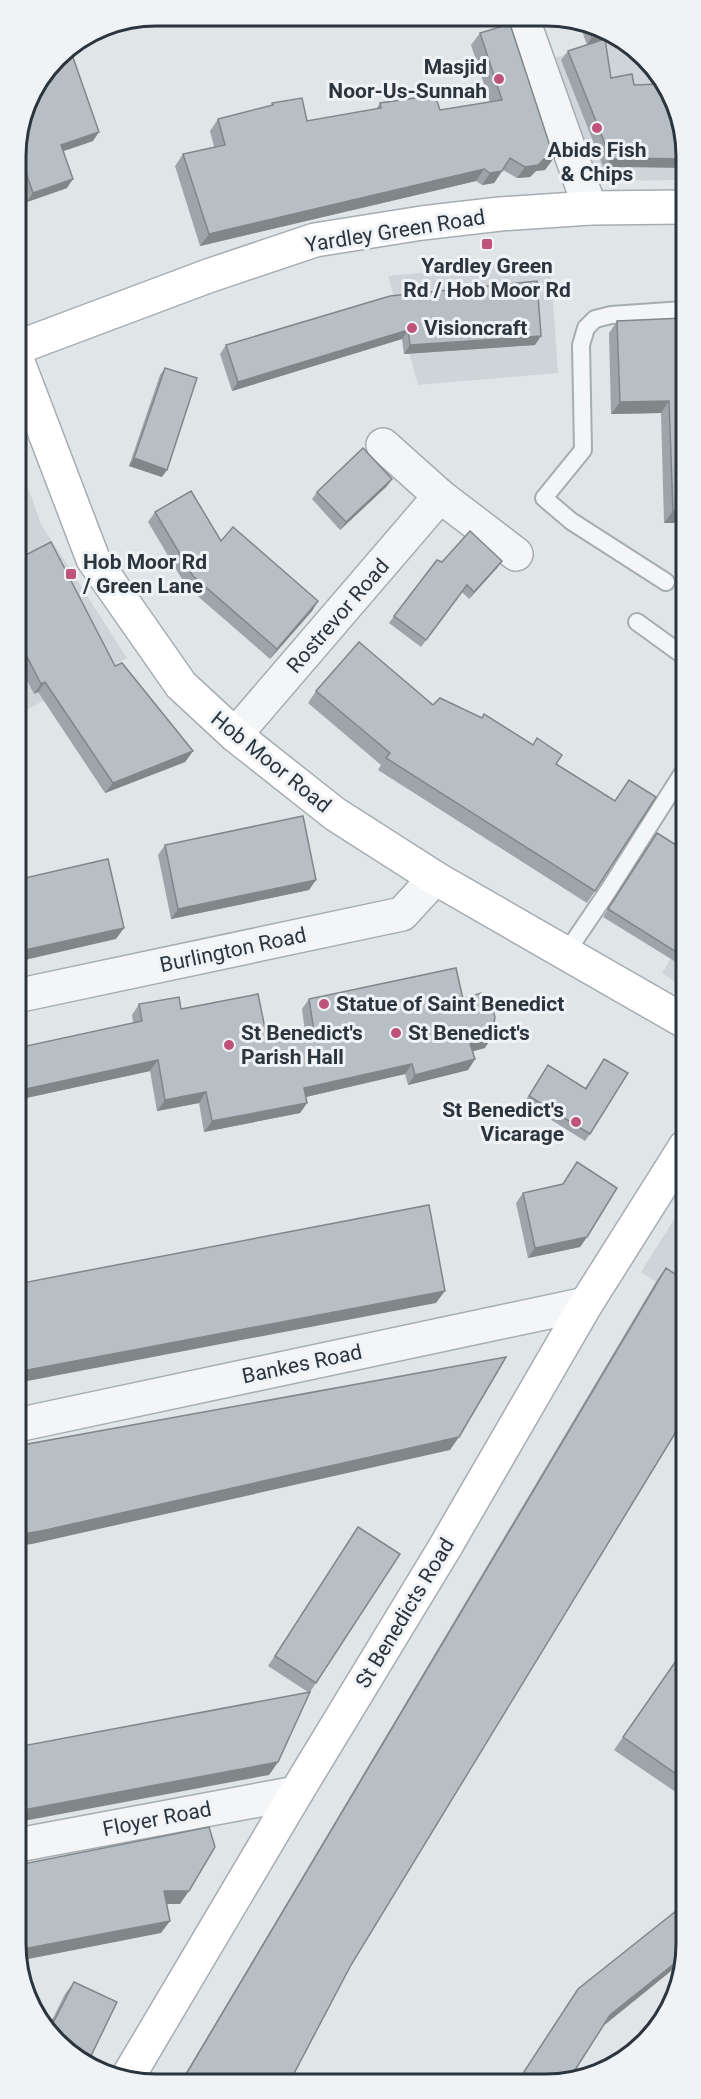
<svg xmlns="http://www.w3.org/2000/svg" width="701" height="2099" font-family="Roboto,sans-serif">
<rect width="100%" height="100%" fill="#e0e5e8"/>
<g fill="#cfd4d9">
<path d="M614,40l31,16 38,72v52l-89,1 -40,-123z"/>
<path d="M550,260l8,113 -140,12 -30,-109z"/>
<path d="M16,454l25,70 86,134 -111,57z"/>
<path d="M684,937v51l-22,-15z"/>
<path d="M685,1202v98l-44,-28z"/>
</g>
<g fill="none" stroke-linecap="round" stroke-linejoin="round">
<g stroke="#a6adb1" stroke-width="20">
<g id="lane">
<path d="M666,582l-95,-61 -27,-23 39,-48 -2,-105 5,-17 9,-9 16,-4 72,-5"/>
<path d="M637,622l47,34"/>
<path d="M566,953l40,-59 78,-123"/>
</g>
</g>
<g stroke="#a6adb1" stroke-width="36">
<g id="street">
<path d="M522,17l68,191"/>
<path d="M383,445l57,51 76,58"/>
<path d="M235,735l205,-239"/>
<path d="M16,996l386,-82 33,-36"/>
<path d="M17,1425l569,-121"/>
<path d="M18,1845l278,-52"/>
</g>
</g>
<g stroke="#a6adb1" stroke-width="36">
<g id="secondary">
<path d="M16,348l192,-72 107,-36 107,-17 78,-9 90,-6 93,-1"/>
<path d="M16,357l77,202 88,126 54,50 100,79 100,64 249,143"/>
<path d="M126,2080l170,-287 148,-244 142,-245 99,-157"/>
</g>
</g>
<use href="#lane" stroke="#f3f5f6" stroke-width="16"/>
<use href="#street" stroke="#f3f5f6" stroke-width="33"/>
<use href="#secondary" stroke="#fff" stroke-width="33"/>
</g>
<g fill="#9ea4a9">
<path d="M578,20l31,17 -9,3 22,127 -18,2 -43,-109 7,-9 19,-6z"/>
<path d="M480,33l65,137 -9,1 -6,6 -13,1 -14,-8 -9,13 -12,2 -6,-4 -276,65 -25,-80 8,-12 31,-7 -4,-16 8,-12 53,-13 1,-3 35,18 69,-12 4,-6 60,7 50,-8 -19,-57z"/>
<path d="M29,94l64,47 -30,10 4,37 -40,14 -12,-33v-23z"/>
<path d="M390,296l145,49 -131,9 -2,-15 -170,52 -12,-37 6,-9z"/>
<path d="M683,318l1,205h-20l-3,-110 -50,1 -2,-81 8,-12z"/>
<path d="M165,368l-3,109 -33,-11 31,-91z"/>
<path d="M392,479l-5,7 -47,44 -28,-31 5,-7z"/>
<path d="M155,512l163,89 -6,10 -42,48 -84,-73 -38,-64z"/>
<path d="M16,560l177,191 -8,11 -80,31 -67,-101 -4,2 -18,-35z"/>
<path d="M502,561l-5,7 -28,31 -7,-7 -41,55 -32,-24 5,-7 48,-54z"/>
<path d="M316,691l117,14 123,59 59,37 14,-21 -34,111 -8,12 -209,-133 3,-5 -73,-62z"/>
<path d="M652,841l32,9v117l-81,-50z"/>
<path d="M165,845l144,45 -138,29 -13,-64z"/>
<path d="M309,999h154l22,49 -12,3 2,8 -7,11 -60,15 -3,-11 -99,23 1,6 -7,10 -96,19 -5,-29 -42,8 -7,-40 -133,29v-52l116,-25 -1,-8 7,-11 42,5 86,29 38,-6 -3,-23z"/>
<path d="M604,1059l-14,75 -5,7 -61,-38 19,-30 42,15z"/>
<path d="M577,1162l10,75 -7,10 -52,11 -12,-55 7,-10 39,-8z"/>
<path d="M666,1268l-315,697 -61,116h-109l476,-801z"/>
<path d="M351,1538l-35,145 -6,9 -32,70 -9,13 39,-83 -40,-26z"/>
<path d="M685,1648l1,151 -72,-49z"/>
<path d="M74,1982l15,78 -37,-40 13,-26z"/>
<path d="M578,1989l25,37 -35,55h-50z"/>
</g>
<g fill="#818689">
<path d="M603,34l6,3 -22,8 5,-7z"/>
<path d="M99,132l-6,9 -38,13 6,-9z"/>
<path d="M554,158l-9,12 -9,1 -6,6 -13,1 8,-11 19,-8z"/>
<path d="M628,158l55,1v9l-61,-1 -18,2 7,-10z"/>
<path d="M484,169l-8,12 -276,65 9,-12z"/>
<path d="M502,171l-8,12 -12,2 8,-12z"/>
<path d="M73,179l-6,9 -40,14 6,-9z"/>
<path d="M408,330l-6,9 -170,52 6,-9z"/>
<path d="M541,336l-6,9 -131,9 6,-9z"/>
<path d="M669,401l-8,12 -50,1 9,-12z"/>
<path d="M134,458l33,12 -5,7 -33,-11z"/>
<path d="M392,479l-5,7 -47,44 6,-8z"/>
<path d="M673,511h11v12h-20z"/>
<path d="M502,561l-5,7 -28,31 5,-7z"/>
<path d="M318,601l-6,10 -42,48 7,-10z"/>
<path d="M45,682l-7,10 -4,2 7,-10z"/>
<path d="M193,751l-8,11 -80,31 8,-10z"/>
<path d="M316,880l-7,10 -138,29 7,-10z"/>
<path d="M124,928l-8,11 -100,23v-10z"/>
<path d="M492,1037l-7,11 -22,6 7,-10z"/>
<path d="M475,1059l-7,11 -60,15 7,-10z"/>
<path d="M158,1060l-8,11 -133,29v-9z"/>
<path d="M412,1064l-7,10 -108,25 7,-11z"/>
<path d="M206,1092l-7,11 -42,8 8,-11z"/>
<path d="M307,1103l-7,10 -96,19 8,-11z"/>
<path d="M587,1237l-7,10 -52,11 7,-10z"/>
<path d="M445,1291l-9,12 -419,80v-11z"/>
<path d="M459,1437l-9,13 -418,94 -15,2v-11z"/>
<path d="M278,1762l-9,13 -251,47v-11z"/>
<path d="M164,1891h25l-9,13h-25z"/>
<path d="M170,1921l-9,12 -143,28v-11z"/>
<path d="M685,1955l-4,8 -79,64 8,-12z"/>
</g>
<g fill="#b8bfc4" stroke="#818689" stroke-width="1.5">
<path d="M510,24l44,134 -10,1 -6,6 -13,2 -15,-9 -8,13 -12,2 -6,-4 -275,65 -26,-80 42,-9 -7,-26 55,-14 -1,-2 30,-5 5,23 74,-13 -1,-5 55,-8 5,15 62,-10 -22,-67z"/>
<path d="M588,25l15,9 -11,4z"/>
<path d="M605,39l6,39 21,-4 2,11 26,-1 23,44v31l-55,-1 -17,1 -43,-108z"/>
<path d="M69,46l30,86 -38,13 12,34 -40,14 -17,-50 13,-49 34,-44z"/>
<path d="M537,281l4,55 -131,9 -2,-15 -170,52 -12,-37 164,-49z"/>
<path d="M683,318l1,193h-11l-4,-110 -49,1 -3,-81z"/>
<path d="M165,368l32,10 -30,92 -33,-12z"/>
<path d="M363,448l29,31 -46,43 -29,-30z"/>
<path d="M16,467l4,16 -4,1z"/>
<path d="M191,491l30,50 12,-14 85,74 -41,48 -84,-73 -38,-64z"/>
<path d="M470,531l32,30 -28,31 -7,-7 -41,55 -32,-24 43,-56 5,2z"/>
<path d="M51,542l64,124 7,-3 71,88 -80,32 -68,-101 -4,2 -25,-49v-75z"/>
<path d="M359,642l74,63 7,-7 42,20 2,-4 49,31 4,-7 25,17 -6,9 59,37 14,-21 27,17 -61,94 -209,-133 4,-5 -74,-62z"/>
<path d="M303,816l13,64 -138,29 -13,-64z"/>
<path d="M657,833l27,17v107l-76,-48z"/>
<path d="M108,859l16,69 -108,24v-72z"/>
<path d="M456,968l7,31 18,-6 10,10 4,14 -3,20 -22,7 5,15 -60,16 -3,-11 -108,24 3,15 -95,18 -6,-29 -41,8 -7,-40 -141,31v-43l125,-27 -3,-17 40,-7 2,12 77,-15 9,44 47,-7 -5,-32z"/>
<path d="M604,1059l24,14 -38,61 -61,-38 19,-31 38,24z"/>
<path d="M577,1162l40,26 -30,49 -52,11 -12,-55 40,-9z"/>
<path d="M429,1205l16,86 -428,81v-88z"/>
<path d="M666,1268l19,13v136l-334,548 -61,116h-108z"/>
<path d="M506,1357l-47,80 -418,94 -24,4v-89z"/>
<path d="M358,1527l42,27 -84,129 -41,-27z"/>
<path d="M685,1648v132l-62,-43z"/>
<path d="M310,1692l-32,70 -260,49 -1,-64z"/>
<path d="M209,1827l6,20 -26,44h-25l6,30 -152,29v-85z"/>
<path d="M686,1903v49l-1,3 -75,60 -42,66h-50l60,-92z"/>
<path d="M74,1982l43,20 -28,58 -33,-17 -15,-28 13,6z"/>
</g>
<g fill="#bf5278" stroke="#f0f3f5" stroke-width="2">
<circle cx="499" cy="79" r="6"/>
<circle cx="597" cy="128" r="6"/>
<rect x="481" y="238" width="12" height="12" rx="3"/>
<circle cx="412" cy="328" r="6"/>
<rect x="65" y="568" width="12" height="12" rx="3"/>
<circle cx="324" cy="1004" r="6"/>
<circle cx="396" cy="1033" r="6"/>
<circle cx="229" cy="1045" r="6"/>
<circle cx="576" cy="1122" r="6"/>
</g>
<g text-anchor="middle" stroke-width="6" stroke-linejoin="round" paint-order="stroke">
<g font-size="21" font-weight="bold" fill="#2b353d" stroke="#f0f3f5" text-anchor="start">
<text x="487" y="74" text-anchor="end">Masjid<tspan x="487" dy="24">Noor-Us-Sunnah</tspan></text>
<text x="597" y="157" text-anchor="middle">Abids Fish<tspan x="597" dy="24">&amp; Chips</tspan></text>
<text x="487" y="273" text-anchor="middle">Yardley Green<tspan x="487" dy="24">Rd / Hob Moor Rd</tspan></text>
<text x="424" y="335">Visioncraft</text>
<text x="83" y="569">Hob Moor Rd<tspan x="83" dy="24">/ Green Lane</tspan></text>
<text x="336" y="1011">Statue of Saint Benedict</text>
<text x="241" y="1040">St Benedict's<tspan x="241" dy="24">Parish Hall</tspan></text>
<text x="408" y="1040">St Benedict's</text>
<text x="564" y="1117" text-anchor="end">St Benedict's<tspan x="564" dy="24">Vicarage</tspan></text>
</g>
<g font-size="21" fill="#2b353d" stroke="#f0f3f5">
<text transform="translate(395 231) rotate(-9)" y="7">Yardley Green Road</text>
<text transform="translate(338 616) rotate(-49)" y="7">Rostrevor Road</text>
<text transform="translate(271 762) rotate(39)" y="7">Hob Moor Road</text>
<text transform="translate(233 950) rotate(-12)" y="7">Burlington Road</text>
<text transform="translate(302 1364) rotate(-12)" y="7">Bankes Road</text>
<text transform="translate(405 1613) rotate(-59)" y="7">St Benedicts Road</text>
<text transform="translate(157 1819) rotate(-11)" y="7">Floyer Road</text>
</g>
</g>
<path d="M0 0H701V2099H0ZM156 26H546A130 130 0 0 1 676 156V1944A130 130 0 0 1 546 2074H156A130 130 0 0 1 26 1944V156A130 130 0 0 1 156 26Z" fill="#f0f3f5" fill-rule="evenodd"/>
<path fill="none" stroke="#2b353d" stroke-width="3" d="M156 26H546A130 130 0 0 1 676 156V1944A130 130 0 0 1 546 2074H156A130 130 0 0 1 26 1944V156A130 130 0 0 1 156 26Z"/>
</svg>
